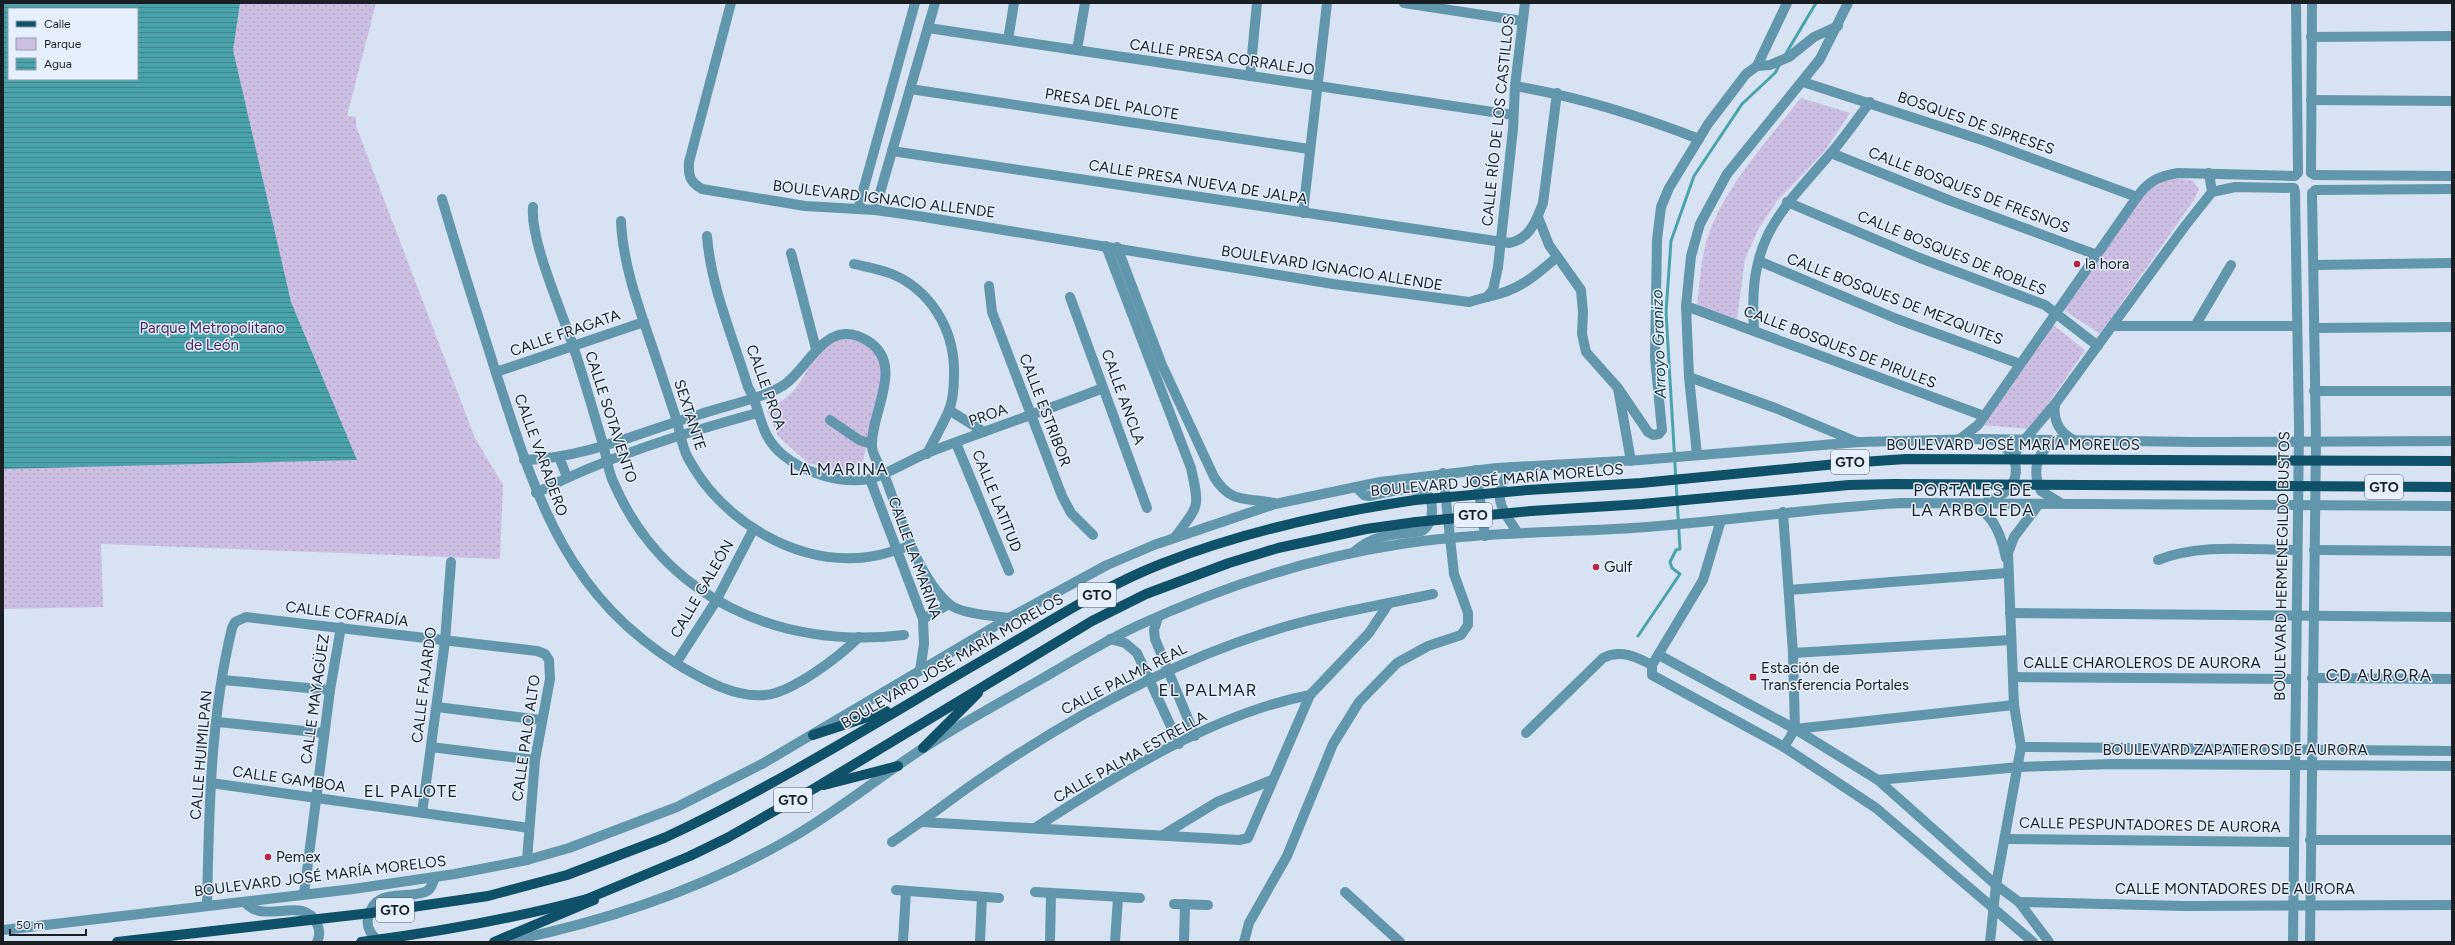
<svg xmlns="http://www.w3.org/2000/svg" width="2455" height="945" font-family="Figtree,sans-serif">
<defs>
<pattern id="green-dots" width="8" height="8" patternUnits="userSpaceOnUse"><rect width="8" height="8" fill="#cdbfe4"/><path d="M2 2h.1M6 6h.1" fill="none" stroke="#afa4c3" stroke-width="1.8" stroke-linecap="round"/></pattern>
<pattern id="water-rules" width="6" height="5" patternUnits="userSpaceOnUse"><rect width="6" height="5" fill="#4aa3ac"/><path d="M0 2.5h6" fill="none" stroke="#3d848c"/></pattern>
</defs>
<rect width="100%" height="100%" fill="#d7e3f2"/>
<g fill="url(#green-dots)" fill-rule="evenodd">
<path d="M3,3h373l-29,113 9,1v9l119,312 28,47 -3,74 -399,-15 2,63 -100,2zM9,9h128v70h-128z"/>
<path d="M1801,98l49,15 -26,39 -47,49 -18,27 -14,31 -8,60 -40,-13c2,-18 3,-37 7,-55 11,-54 63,-110 97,-153z"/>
<path d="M2171,178l21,2 7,9 -5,11 -94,134 -38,-25 61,-87 31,-39z"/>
<path d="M2052,324l33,26 -54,79 -50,-4z"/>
<path d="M848,339l13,2 17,14 6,18 -21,88 -14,12 -41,-10 -30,-27 -11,-25 1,-4c37,-11 36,-48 62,-64 5,-3 13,-3 18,-4z"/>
</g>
<path fill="url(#water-rules)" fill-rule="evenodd" d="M3,3h237l-7,47 58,252 66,158 -354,9zM9,9h128v70h-128z"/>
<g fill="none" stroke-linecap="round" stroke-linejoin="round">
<g stroke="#4aa3ac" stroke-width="3">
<path d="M1785,55l31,-52"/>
<path d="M1638,636l42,-62 -8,-6 -2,-6 6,-12 4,-1 -14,-237 5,-71 23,-65 48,-72 33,-31 5,-9"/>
</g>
<g stroke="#6296ad" stroke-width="10">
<path d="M731,3l-42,159c-1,14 1,20 13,27l103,17 70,4 43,6 415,68 136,18 18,-5 6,-7 5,-23 15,-138 2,-43 10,-83"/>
<path d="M1404,3l118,18"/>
<path d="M2296,3l2,170"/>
<path d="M928,28l585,87"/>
<path d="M2311,37l141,-1"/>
<path d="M1008,40l6,-37"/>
<path d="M1077,50l8,-47"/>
<path d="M1757,66l30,-63"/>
<path d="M1250,76l7,-73"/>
<path d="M1803,82l182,59 152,56"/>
<path d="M1515,86c64,11 123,29 184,53"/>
<path d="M910,89l399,60"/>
<path d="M2311,100l141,1"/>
<path d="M892,151l617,92c21,-4 27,-22 34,-40l14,-110"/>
<path d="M1831,153l120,48 146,54"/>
<path d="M2209,173l3,19"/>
<path d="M2311,173l1,-170"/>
<path d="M2314,175l138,1"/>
<path d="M2315,190l137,-1"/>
<path d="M442,199c17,59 36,116 54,174 40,123 68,222 186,294 24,14 54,31 83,28 27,-2 75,-39 94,-58"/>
<path d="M1787,202l133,56 125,47 53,41"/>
<path d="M533,207c-3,34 29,104 40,139 11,32 20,65 30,98 3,12 5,24 9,35 50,120 169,171 292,156"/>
<path d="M858,209l57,-206"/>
<path d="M875,210l60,-207"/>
<path d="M1303,213l24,-210"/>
<path d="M1538,217l11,28 32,45 2,22 -1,22 4,18 32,36 13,73"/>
<path d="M621,221c2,47 20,92 35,137 7,21 14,42 21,63 3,12 5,26 11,37 34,63 108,108 180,99 15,-2 29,-7 44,-12"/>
<path d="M707,236c4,52 26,101 41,151 15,25 9,46 35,68 21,18 58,29 86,24 13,-2 43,-20 58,-26 59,-23 118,-42 176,-65"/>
<path d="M1106,246l85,222c9,41 8,36 -15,68"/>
<path d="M1117,247l45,118 52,112c18,28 32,20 60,26"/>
<path d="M791,253l25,96"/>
<path d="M1759,261l138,58 123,45"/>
<path d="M854,264c13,3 26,5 38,10 38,16 61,54 62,94 0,14 0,29 -5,42 -6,15 -15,29 -22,44"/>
<path d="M2314,265l138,-2"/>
<path d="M989,286l3,26 70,184 9,17 22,22"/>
<path d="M1070,297l77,211"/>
<path d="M1487,297c31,-6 47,-20 70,-40"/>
<path d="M1686,306l298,110"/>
<path d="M2112,326h185"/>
<path d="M2195,326l36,-61"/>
<path d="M2314,328l138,-1"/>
<path d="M1754,329c-6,-89 23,-114 77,-176 14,-16 26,-34 39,-51"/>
<path d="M496,372l148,-50"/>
<path d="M1689,377l89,32 79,33"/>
<path d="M1618,388l30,44 5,3 6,-1 3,-4 -7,-72 2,-118 4,-33 8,-19 39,-64 38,-50 11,-8 13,-1 19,-8 25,-20 24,-11"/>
<path d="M2314,391h138"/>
<path d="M2055,404c-2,16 4,29 19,36"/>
<path d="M949,410l35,22"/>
<path d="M830,420l29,20 13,4"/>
<path d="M1960,439l18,-14 159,-228c11,-16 22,-21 41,-24l117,3"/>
<path d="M956,443l53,128"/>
<path d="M1697,455l-8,-78 -3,-71 5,-50 9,-32 27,-50 93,-115 28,-56"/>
<path d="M559,457l8,20"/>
<path d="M2013,458l7,-13 35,-41 130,-178 27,-34 23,-5 59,1"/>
<path d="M524,460c60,-1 119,-29 177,-46 23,-8 63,-16 83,-29 26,-18 43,-70 84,-44 38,24 2,72 4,106 1,11 9,19 13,30 15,39 32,99 64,127 12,10 45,12 60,14"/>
<path d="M1511,467c-19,31 -12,38 7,66"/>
<path d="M1476,470l9,66"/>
<path d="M870,479l53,140 1,25 -4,27"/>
<path d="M536,493c70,-36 145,-59 221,-80"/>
<path d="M1988,500c36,-8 37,-48 4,-60"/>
<path d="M2059,502l-18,-11c-10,-20 -4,-43 18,-51"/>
<path d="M1969,506c24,3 33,32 37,52"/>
<path d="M1783,512l10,141 2,76"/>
<path d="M1721,520l-18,60 -51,85v10l132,72 92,61 157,134"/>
<path d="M2314,550l138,1"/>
<path d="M1354,552c21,-19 42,-17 68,-21 7,-5 10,-12 10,-21 1,-33 -43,-18 -63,-14l-5,-1 -8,-8"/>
<path d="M2158,560c42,-17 94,-10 139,-10"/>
<path d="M1789,590l218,-17"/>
<path d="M2010,613l442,4"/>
<path d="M1158,617l-4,13 1,9 40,97"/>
<path d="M923,619l26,-15"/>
<path d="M1110,639l15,4 12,10 42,91"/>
<path d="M1793,653l218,-13"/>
<path d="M1659,655l136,74 83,51 118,105 23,17 30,40"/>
<path d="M676,663l40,-62 37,-71"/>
<path d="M2013,677l282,2"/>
<path d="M2312,678l140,1"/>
<path d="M223,680l107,10"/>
<path d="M437,707l104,13"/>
<path d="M218,722l106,11"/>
<path d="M1795,729l219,-24"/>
<path d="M1526,733l77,-75c18,-9 33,-1 49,7"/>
<path d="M431,747l104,13"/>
<path d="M1784,747l11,-18"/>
<path d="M2021,747l431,4"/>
<path d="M1878,780l141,-13 94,-3 339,2"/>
<path d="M211,783l318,45"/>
<path d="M422,813l23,-172 6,-79"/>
<path d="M921,822l318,18 9,-2 62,-143 59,-62 20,-30"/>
<path d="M1035,828c81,-53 180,-115 275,-133"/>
<path d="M1163,835l54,-33 55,-22"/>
<path d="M2006,839l288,3"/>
<path d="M2310,840h142"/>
<path d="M892,842c27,-18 54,-39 81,-58 90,-62 188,-118 292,-151 55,-18 112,-27 168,-39"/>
<path d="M896,890l103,8"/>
<path d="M1035,892l105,6"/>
<path d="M1345,892l55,50"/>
<path d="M304,894l26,-204 11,-63"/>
<path d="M245,902c18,24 60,-8 72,22 3,6 3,12 0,18"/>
<path d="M2019,902l166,4 267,-1"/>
<path d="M1174,904l34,1"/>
<path d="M207,906c2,-93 3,-188 25,-278l3,-6 11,-5 291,34 8,3 4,6 1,19 -15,81 -8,100"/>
<path d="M3,930l350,-41 102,-15 72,-14 42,-12 108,-41 85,-43 247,-146 98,-53 47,-20 121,-41 105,-22 117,-14 143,-8 219,-18 121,-3 216,3 256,-1"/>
<path d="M379,942c-7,-7 -13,-13 -11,-24 7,-31 34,-18 57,-26 6,-2 8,-9 10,-15"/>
<path d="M505,942c99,-20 193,-51 281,-101 48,-27 90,-62 136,-92 38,-25 77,-46 116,-68 33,-19 65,-39 99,-55 82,-38 173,-68 264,-82 76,-12 154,-11 231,-16 90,-6 179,-20 269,-25l551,3"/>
<path d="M903,942l3,-51"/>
<path d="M980,942l2,-45"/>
<path d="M1050,942l1,-48"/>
<path d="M1115,942l3,-44"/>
<path d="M1184,942l1,-38"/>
<path d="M1244,942l5,-19 38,-67 46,-112 26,-42 38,-39 31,-17 33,-11 7,-10v-12l-14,-39 -11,-101"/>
<path d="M1990,942l6,-57 25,-138 -7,-42 -6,-152 6,-16 25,-33"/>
<path d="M2293,942l6,-514 -4,-237"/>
<path d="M2310,942l6,-501 -4,-248"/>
</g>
<g stroke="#0e5169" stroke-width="10">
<path d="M1528,490l113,-7 206,-20 59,-4 546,2"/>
<path d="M1531,511l111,-7 207,-19 44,-1 559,3"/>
<path d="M813,735l73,-24"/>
<path d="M923,748l55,-55"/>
<path d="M824,785l74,-19"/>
<path d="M664,838c116,-54 227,-125 338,-189 52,-30 103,-63 159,-85 81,-32 167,-51 254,-64"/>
<path d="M587,899l103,-43 37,-18 88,-50 277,-167 54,-27 83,-31 49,-15 88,-19 50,-7"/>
<path d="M494,942l100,-42"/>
</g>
<g stroke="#0e5169" stroke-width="10">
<path d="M1415,500l113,-10"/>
<path d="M1416,522l115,-11"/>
<path d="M117,942l254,-29 117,-17 79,-21 97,-37"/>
<path d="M361,942c77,-10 151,-23 226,-43"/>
</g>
</g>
<g fill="#b72543" stroke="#e6f0fc" stroke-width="1.5">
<circle cx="2077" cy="264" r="4"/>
<circle cx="1596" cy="567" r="4"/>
<rect x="1749" y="673" width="8" height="8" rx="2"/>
<circle cx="268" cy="857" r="4"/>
</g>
<g text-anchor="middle" stroke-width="3" stroke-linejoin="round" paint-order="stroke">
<g fill="#e6f0fc" stroke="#565d64" stroke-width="1">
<rect x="1831" y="450" width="38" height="24" rx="3"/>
<rect x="2365" y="475" width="38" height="24" rx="3"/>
<rect x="1454" y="503" width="38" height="24" rx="3"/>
<rect x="1078" y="583" width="38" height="24" rx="3"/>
<rect x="774" y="788" width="38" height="24" rx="3"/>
<rect x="376" y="898" width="38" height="24" rx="3"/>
</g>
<g font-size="14" font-weight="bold" fill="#191e23">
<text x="1850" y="467">GTO</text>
<text x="2384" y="492">GTO</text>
<text x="1473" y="520">GTO</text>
<text x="1097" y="600">GTO</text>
<text x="793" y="805">GTO</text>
<text x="395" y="915">GTO</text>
</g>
<g font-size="15" fill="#191e23" stroke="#e6f0fc">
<text transform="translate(1222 57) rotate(8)" y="5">CALLE PRESA CORRALEJO</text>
<text transform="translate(1112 104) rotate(9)" y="5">PRESA DEL PALOTE</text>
<text transform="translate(1498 121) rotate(-84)" y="5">CALLE RÍO DE LOS CASTILLOS</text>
<text transform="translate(1976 123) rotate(19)" y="5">BOSQUES DE SIPRESES</text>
<text transform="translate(1198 182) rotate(9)" y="5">CALLE PRESA NUEVA DE JALPA</text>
<text transform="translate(1969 190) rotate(21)" y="5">CALLE BOSQUES DE FRESNOS</text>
<text transform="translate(884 199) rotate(7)" y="5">BOULEVARD IGNACIO ALLENDE</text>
<text transform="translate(1952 253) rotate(22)" y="5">CALLE BOSQUES DE ROBLES</text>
<text transform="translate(1332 268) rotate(9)" y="5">BOULEVARD IGNACIO ALLENDE</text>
<text transform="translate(1895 299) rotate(21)" y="5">CALLE BOSQUES DE MEZQUITES</text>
<text transform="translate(565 333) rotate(-19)" y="5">CALLE FRAGATA</text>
<text transform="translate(1840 347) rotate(21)" y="5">CALLE BOSQUES DE PIRULES</text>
<text transform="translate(766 387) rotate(70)" y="5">CALLE PROA</text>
<text transform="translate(1123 397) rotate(70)" y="5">CALLE ANCLA</text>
<text transform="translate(1045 410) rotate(69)" y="5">CALLE ESTRIBOR</text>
<text transform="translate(690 415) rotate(72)" y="5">SEXTANTE</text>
<text transform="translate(988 415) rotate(-19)" y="5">PROA</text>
<text transform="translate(611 417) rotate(72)" y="5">CALLE SOTAVENTO</text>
<text x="2013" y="450">BOULEVARD JOSÉ MARÍA MORELOS</text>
<text transform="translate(541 455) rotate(70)" y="5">CALLE VARADERO</text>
<text transform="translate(1497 480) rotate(-5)" y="5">BOULEVARD JOSÉ MARÍA MORELOS</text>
<text transform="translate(997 501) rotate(68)" y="5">CALLE LATITUD</text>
<text transform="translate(915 558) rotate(70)" y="5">CALLE LA MARINA</text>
<text transform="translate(2282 566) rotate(-89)" y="5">BOULEVARD HERMENEGILDO BUSTOS</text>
<text transform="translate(702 589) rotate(-60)" y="5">CALLE GALEÓN</text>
<text transform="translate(347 614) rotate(7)" y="5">CALLE COFRADÍA</text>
<text transform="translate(952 661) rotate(-30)" y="5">BOULEVARD JOSÉ MARÍA MORELOS</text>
<text x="2142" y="668">CALLE CHAROLEROS DE AURORA</text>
<text transform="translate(1124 679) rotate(-27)" y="5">CALLE PALMA REAL</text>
<text transform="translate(424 685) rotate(-83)" y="5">CALLE FAJARDO</text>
<text transform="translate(315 699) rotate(-82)" y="5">CALLE MAYAGÜEZ</text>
<text transform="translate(526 738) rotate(-82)" y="5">CALLE PALO ALTO</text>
<text x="2235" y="755">BOULEVARD ZAPATEROS DE AURORA</text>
<text transform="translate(201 755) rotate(-85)" y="5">CALLE HUIMILPAN</text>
<text transform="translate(1130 757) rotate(-29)" y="5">CALLE PALMA ESTRELLA</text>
<text transform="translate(289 779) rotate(8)" y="5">CALLE GAMBOA</text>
<text transform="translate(2150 825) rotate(1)" y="5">CALLE PESPUNTADORES DE AURORA</text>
<text transform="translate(320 876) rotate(-7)" y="5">BOULEVARD JOSÉ MARÍA MORELOS</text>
<text x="2235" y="894">CALLE MONTADORES DE AURORA</text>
</g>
<g font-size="15" fill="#191e23" stroke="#e6f0fc" text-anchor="start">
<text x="2085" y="269">la hora</text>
<text x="1604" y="572">Gulf</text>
<text x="1761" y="673">Estación de<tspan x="1761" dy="17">Transferencia Portales</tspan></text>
<text x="276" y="862">Pemex</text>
</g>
<g font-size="15" fill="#412165" stroke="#e6f0fc">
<text x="212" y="333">Parque Metropolitano<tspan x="212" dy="17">de León</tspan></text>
</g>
<g font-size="16" font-style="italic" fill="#0d383c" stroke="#e6f0fc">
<text transform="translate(1658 344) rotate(-92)" y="6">Arroyo Granizo</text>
</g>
<g font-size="17" letter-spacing="1" fill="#191e23" stroke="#e6f0fc">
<text x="839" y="475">LA MARINA</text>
<text x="1973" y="496">PORTALES DE<tspan x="1973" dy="20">LA ARBOLEDA</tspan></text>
<text x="2379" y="681">CD AURORA</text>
<text x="1208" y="696">EL PALMAR</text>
<text x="411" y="797">EL PALOTE</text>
</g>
</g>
<rect width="2455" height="945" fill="none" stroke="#191e23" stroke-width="8"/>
<rect x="8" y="8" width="130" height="72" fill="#e6f0fc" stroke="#949ca5"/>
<rect x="16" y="21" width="20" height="6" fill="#0e5169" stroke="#949ca5"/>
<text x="44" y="28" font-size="12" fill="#191e23">Calle</text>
<rect x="16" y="38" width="20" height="12" fill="#cdbfe4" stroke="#949ca5"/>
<text x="44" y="48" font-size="12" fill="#191e23">Parque</text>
<rect x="16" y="58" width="20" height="12" fill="url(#water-rules)" stroke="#949ca5"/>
<text x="44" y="68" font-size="12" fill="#191e23">Agua</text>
<path d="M10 929v6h76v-6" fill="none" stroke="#191e23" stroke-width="2"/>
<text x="16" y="929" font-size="12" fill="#191e23" stroke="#e6f0fc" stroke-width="3" paint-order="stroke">50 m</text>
</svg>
